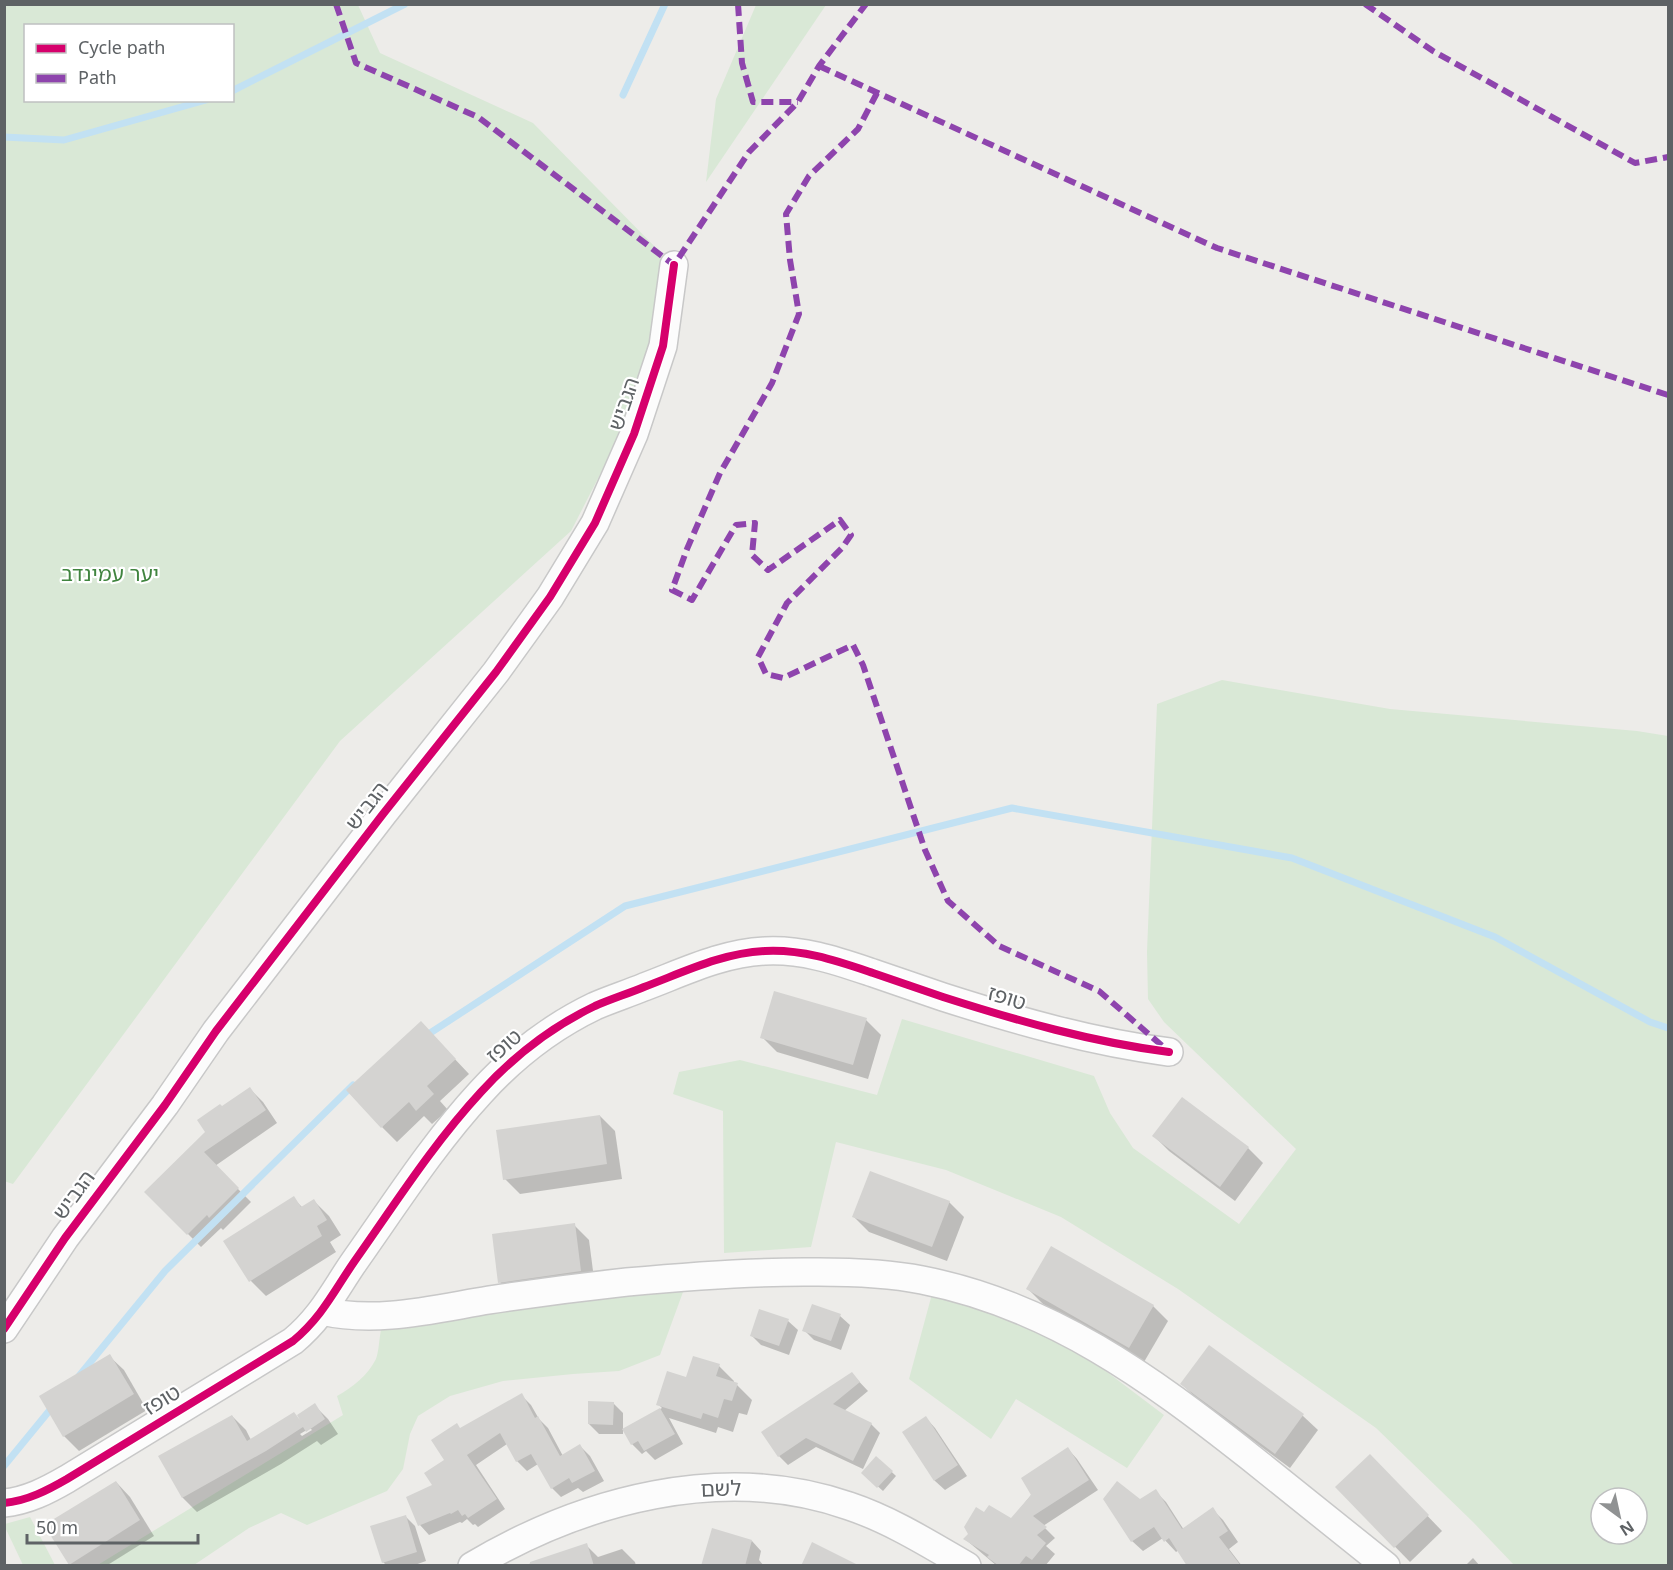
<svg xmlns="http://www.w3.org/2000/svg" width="1673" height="1570" font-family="'Noto Sans','Noto Sans Hebrew',sans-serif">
<rect width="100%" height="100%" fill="#edece9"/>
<g fill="#d9e8d6" fill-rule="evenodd">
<path d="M4,5h354l22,48 153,70 128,130 -13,106 -39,98 -38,74 -231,210 -327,443 -9,-3zM26,26h206v74h-206z"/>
<path d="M756,5h70l-120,177 10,-83z"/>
<path d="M1222,680l168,29 247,22 31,5v829h-154l-41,-43 -97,-94 -198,-139 -117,-72 -115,-47 -110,-28 -25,105 -87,6 -1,-142 -50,-17 6,-22 61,-12 137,35 25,-76 192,57 16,37 23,35 106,76 57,-75 -132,-127 -16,-23 -1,-47 10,-248zM1601,1498h36v36h-36z"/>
<path d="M683,1292l-23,63 -41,16 -46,3 -70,7 -53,15 -32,20 -8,18 -7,35 -16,22 -80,34 -26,-12 -32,15 -55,37 -98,1 247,-151 -6,-19c15,-8 31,-21 39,-37 3,-8 3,-20 5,-29 100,-15 200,-32 302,-38z"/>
<path d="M932,1294l54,15 72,33 45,27 61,46 -37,53 -111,-69 -25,40 -82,-60z"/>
<path d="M30,1517l25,48h-32l-18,-38v-3z"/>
</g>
<g fill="#0003" fill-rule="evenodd">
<path d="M866,1020l15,15 -13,44 -91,-27 -15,-15z"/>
<path d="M435,1038l34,36 -29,27 8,9 -16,14 -8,-8 -27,26 -15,-15z"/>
<path d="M250,1089l13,13 14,21 -62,43 36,36 -28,28 -2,-2 -20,19 -55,-55 61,-60 15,-24z"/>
<path d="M1182,1099l66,49 15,15 -28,38 -66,-50 -15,-15z"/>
<path d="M600,1116l15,15 7,48 -102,15 -15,-15z"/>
<path d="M293,1198l10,10 11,-7 15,15 12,19 -11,7 6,10 -70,44 -15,-15 -26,-40z"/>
<path d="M949,1202l15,15 -17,44 -78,-29 -15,-15z"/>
<path d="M574,1225l15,15 6,46 -80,11 -15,-15z"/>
<path d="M1028,1289l125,17 15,15 -24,41 -101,-58z"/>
<path d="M840,1316l10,9 -9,25 -27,-10 -10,-10z"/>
<path d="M788,1321l10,9 -9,25 -28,-10 -9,-9z"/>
<path d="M1210,1347l93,69 15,14 -28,38 -93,-69 -15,-15z"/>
<path d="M109,1356l15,14 23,40 -68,41 -15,-15z"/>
<path d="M719,1366l15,15 -1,3 4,1 15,15 -5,15 -8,-2 -6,19 -15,-5 -2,6 -47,-15 14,26 -28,16 -9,-9 -4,3 -10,-10 -8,-15 38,-21 -4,-4 29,-25z"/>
<path d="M852,1374l16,17 -24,20 27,13 9,9 -17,36 -47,-22 -28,18 -9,-9 -16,-24z"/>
<path d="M521,1395l10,10 8,14 9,9 15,28 17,-10 10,10 14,25 -21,11 -5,-4 -17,9 -9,-9 -14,-24 -11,7 -10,-10 -10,-17 -31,21 29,44 -27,18 -3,-3 -2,1 -6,-6 -5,4 -2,-1 -31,13 -9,-10 -12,-27 26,-12 26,-57z"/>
<path d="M613,1403l10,10v21h-24l-10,-10z"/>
<path d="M314,1405l14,14 10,15 -17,11 -4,-4 -36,23 -84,48 -14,-14 -23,-41 72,-41 14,14 5,10 51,-17zM310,1428l2,2 -10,6 -2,-2z"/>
<path d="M926,1418l9,10 32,48 -22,14 -10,-9 -31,-48z"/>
<path d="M1068,1449l9,10 21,31 -55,36 12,12 -9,8 9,8 -10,12h-48l-32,-27 20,-24 26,5z"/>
<path d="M1370,1456l72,75 -32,31 -73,-75z"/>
<path d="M877,1458l19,18 -13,15 -20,-18z"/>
<path d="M116,1482l14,15 24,39 -48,30h-34l-2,-2z"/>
<path d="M1155,1491l11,11 18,28 28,-21 11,11 15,22 -9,7 13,17h-53l-10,-16 -3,2 -13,-14 -20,13 -11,-10 8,-40z"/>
<path d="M405,1516l10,10 11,35 -14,5h-25l-4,-4z"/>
<path d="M752,1541l9,10 -2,9 5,6h-62z"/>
<path d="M586,1545l12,12 24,-8 13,13 1,4h-113z"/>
<path d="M1473,1558l7,8h-15z"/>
</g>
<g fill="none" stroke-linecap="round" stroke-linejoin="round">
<g stroke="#c2e1f3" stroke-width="7">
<path d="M232,91l173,-87"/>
<path d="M623,95l42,-91"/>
<path d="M4,137l60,3 142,-40"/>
<path d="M424,1037l201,-131 387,-98 280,50 203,79 155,85 18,6"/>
<path d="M79,1376l86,-105 188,-186"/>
<path d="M4,1466l50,-61"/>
</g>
</g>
<g fill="#d4d3d1">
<path d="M774,991l93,27 -14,47 -93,-27z"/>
<path d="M421,1021l35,38 -29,27 7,8 -18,17 -7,-9 -28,26 -35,-38z"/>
<path d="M250,1087l16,23 -62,42 35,36 -30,30 -2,-3 -20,20 -43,-43 61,-60 -8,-12 23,-16 2,2z"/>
<path d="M1182,1097l67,50 -29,40 -68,-51z"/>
<path d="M600,1115l7,49 -104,16 -7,-50z"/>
<path d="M870,1171l80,30 -18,46 -80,-30z"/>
<path d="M294,1196l7,11 13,-8 13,21 -10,6 5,10 -73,46 -26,-41z"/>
<path d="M575,1223l6,48 -83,12 -6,-49z"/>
<path d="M1051,1246l103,59 -25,43 -103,-59z"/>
<path d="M812,1304l29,10 -10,27 -29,-10z"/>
<path d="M759,1309l30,10 -10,27 -29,-10z"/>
<path d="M1209,1345l95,69 -29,40 -95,-70z"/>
<path d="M110,1354l24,40 -71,43 -24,-41z"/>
<path d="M693,1356l27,8 -4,12 22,7 -6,18 -8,-2 -6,19 -15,-5 -2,6 -45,-14 11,-34 19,6z"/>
<path d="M852,1372l8,10 -27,22 39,19 -19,38 -47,-23 -28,19 -17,-25z"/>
<path d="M522,1393l13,25 3,-2 22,40 20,-12 15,27 -23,12 -3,-5 -18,11 -20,-35 -15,8 -16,-29 -33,22 30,44 -29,19 -3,-4 -3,2 -4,-6 -7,4 -1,-1 -32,13 -12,-29 26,-12 -8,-12 20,-13 -13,-20 26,-17 3,5z"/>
<path d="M588,1401l26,1 -1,23 -25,-1z"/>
<path d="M315,1403l10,16 -19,13 -3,-5 -37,24 -84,47 -24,-42 74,-41 15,26 47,-29 6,8 -3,-5z"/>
<path d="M660,1408l15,26 -31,17 -6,-10 -7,4 -9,-16z"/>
<path d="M926,1416l32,49 -24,16 -32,-49z"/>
<path d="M1068,1447l21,33 -56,36 14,11 -10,8 9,8 -14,17 -6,-4 -8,10h-19l-12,-9 2,-2 -26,-16 5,-5 -4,-7 12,-20 8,5 5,-7 22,13 20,-23 -10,-17z"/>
<path d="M1370,1454l59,61 -35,33 -59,-61z"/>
<path d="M876,1456l17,15 -16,17 -16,-15z"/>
<path d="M116,1481l24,39 -71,45 -25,-40z"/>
<path d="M1117,1481l23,18 16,-10 26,40 -3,2 34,-24 15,24 -9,6 22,29h-54l-18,-28 -5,4 -10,-15 -23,15 -28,-43z"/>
<path d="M406,1515l11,37 -35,11 -12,-37z"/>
<path d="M712,1528l40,12 -7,26h-44z"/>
<path d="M812,1542l48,24h-59z"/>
<path d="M587,1543l7,23h-64v-4z"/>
</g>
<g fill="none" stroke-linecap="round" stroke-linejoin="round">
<g stroke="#c8c8c8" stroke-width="30">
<g id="minor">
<path d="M322,1311c55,13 112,-2 167,-11 46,-7 92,-13 138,-18 64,-6 127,-11 191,-10 35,0 69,1 104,8 128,25 228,98 328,177 45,36 90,72 136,109"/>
<path d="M4,1329l61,-91 100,-133 51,-74 167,-217 113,-142 54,-75 45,-74 39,-89 29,-88 11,-81"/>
<path d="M4,1503c23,-2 44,-13 63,-24l226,-138c29,-24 41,-50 61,-79 41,-58 79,-118 127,-170 32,-35 70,-65 114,-86 16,-7 32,-12 49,-19 40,-15 78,-34 121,-36 38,-2 72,10 108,22 23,8 47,16 70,24 75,24 149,45 226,55"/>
<path d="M472,1566c111,-66 251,-104 377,-60 42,14 80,38 118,60"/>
</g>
</g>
<use href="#minor" stroke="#fcfcfc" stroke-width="27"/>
<g stroke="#8e44ad" stroke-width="6" stroke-dasharray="12 6" stroke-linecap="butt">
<path d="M336,4l20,59 122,54 196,148 75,-113 49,-50 21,-36 47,-62"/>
<path d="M738,4l4,59 11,39h45"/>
<path d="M1365,4l68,47 202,112 33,-6"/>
<path d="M819,66l398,182 451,147"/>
<path d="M877,93l-19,36 -49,47 -23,38 4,46 9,54 -27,69 -52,90 -33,76 -15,41 20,10 44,-75 19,-2 -3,32 16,15 72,-50 11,15 -9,13 -55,55 -29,54 8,17 17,4 70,-33 10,20 62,185 23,51 51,45 100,45 68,59"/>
</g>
<g stroke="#fff" stroke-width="11">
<g id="cycleway">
<path d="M4,1329l61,-91 100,-133 51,-74 167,-217 113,-142 54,-75 45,-74 39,-89 29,-88 11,-81"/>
<path d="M4,1503c23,-2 44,-13 63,-24l226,-138c29,-24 41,-50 61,-79 41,-58 79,-118 127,-170 32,-35 70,-65 114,-86 16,-7 32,-12 49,-19 40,-15 78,-34 121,-36 38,-2 72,10 108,22 23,8 47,16 70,24 75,24 149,45 226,55"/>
</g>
</g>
<use href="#cycleway" stroke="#d6006c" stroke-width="8"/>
</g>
<g text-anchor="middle" stroke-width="4.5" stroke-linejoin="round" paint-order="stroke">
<g font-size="21" fill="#5e6265" stroke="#fff">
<text transform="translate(624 404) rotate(-71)" y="7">הגביש</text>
<text transform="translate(367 806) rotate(-52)" y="7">הגביש</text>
<text transform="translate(1007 998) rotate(17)" y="7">טופז</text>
<text transform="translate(504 1046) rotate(-41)" y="7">טופז</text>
<text transform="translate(74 1195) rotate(-54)" y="7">הגביש</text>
<text transform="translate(162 1400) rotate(-31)" y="7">טופז</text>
<text transform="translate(721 1489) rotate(-2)" y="7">לשם</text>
</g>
<g font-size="21" fill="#40843f" stroke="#fff">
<text x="110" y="581">יער עמינדב</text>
</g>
</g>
<rect width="1673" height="1570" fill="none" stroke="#5e6265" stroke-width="12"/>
<rect x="24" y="24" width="210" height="78" fill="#ffffff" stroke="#bfc0c1" stroke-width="1.5"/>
<rect x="36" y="44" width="30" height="9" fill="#d6006c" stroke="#bfc0c1" stroke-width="1.5"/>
<text x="78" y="54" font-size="18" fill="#5e6265">Cycle path</text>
<rect x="36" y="74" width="30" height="9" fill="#8e44ad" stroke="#bfc0c1" stroke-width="1.5"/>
<text x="78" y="84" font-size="18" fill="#5e6265">Path</text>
<g transform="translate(1619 1516) rotate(147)"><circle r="28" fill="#ffffff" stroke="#bfc0c1" stroke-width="1.5"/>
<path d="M0-4.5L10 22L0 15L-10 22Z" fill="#909293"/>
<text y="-9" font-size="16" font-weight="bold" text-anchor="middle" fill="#5e6265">N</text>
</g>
<path d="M27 1534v9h171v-9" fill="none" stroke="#5e6265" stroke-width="3"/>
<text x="36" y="1534" font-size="18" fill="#5e6265" stroke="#ffffff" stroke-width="4.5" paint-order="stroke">50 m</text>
</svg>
